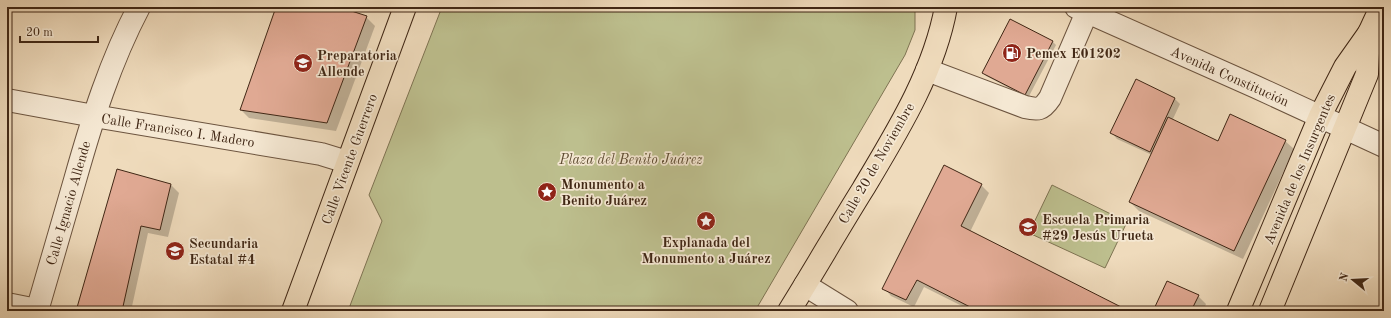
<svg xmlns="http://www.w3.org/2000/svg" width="1391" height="318" font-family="'Old Standard TT',serif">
<rect width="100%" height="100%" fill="#efdbbc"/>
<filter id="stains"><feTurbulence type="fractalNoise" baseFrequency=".005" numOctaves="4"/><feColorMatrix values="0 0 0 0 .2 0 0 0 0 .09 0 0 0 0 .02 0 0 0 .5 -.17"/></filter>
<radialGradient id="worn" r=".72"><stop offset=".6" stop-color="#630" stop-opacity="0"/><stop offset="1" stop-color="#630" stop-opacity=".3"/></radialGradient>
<g fill="#bdbf8e" stroke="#7e7352">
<path d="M442,7h473v23l-10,25 -150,256h-407l34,-90 -13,-26z"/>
<path d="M1052,185l75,37 -22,46 -76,-35z"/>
</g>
<g fill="#0003">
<path d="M278,7h58l30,10 9,9 -39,105 -87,-13 -8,-8z"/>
<path d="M1053,42l3,3 -28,53 -42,-22 -3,-4z"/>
<path d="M1174,98l6,6 -8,17 47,21 66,-1 9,8 -51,110 -104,-48 -9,-9 22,-47 -35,-16 -5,-6z"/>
<path d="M945,167l36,18 8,8 -19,39 157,79h-155l-48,-24 -10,20 -23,-11 -7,-8z"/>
<path d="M117,170l54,15 8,8 -11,44 -20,-4 -17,78h-54z"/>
<path d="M1198,296l8,8 -3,7h-49z"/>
</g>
<g fill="#e0a993" stroke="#402715">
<path d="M276,7h63l28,9 -40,107 -87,-13z"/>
<path d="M1010,19l43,22 -28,54 -43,-22z"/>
<path d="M1136,79l39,19 -25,54 -40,-19z"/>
<path d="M1230,114l56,26 -52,111 -105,-49 39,-85 50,24z"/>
<path d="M944,165l38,19 -21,42 168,85h-151l-61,-31 -11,20 -24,-11z"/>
<path d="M117,169l54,15 -11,46 -19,-4 -19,85h-46z"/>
<path d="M1167,281l32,14 -8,16h-38z"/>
</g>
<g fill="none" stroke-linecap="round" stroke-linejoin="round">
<g stroke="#6c543f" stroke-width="24">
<g id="minor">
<path d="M1076,7l180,80 128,59"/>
<path d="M927,70l98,37c13,3 17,3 25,-9l37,-86"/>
<path d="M7,100l87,16 227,38 26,8"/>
<path d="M805,285l42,26"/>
<path d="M7,304l30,6"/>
<path d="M37,311c13,-44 25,-87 38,-131 17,-60 35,-118 64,-173"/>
</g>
</g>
<g stroke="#402715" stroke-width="24">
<g id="major">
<path d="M293,311l112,-304"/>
<path d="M789,311c25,-40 49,-82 74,-122 34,-57 71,-116 83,-182"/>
<path d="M1238,311l82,-195 25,-49 24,-34 12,-26"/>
<path d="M1270,311l97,-237 2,-41"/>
</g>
</g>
<use href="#minor" stroke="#f5e8d3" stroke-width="22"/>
<use href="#major" stroke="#efdbbc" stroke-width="22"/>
</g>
<defs>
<g id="fuel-disc" transform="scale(1)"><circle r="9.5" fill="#8f2418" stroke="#f5e8d3"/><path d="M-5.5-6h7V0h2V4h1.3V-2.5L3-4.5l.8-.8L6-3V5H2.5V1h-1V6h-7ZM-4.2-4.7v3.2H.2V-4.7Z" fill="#fff"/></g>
<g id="school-disc" transform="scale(1)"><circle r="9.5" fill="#8f2418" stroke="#f5e8d3"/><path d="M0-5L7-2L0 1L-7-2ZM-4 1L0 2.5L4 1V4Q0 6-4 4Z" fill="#fff"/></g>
<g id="sight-disc" transform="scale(1)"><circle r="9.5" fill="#8f2418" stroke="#f5e8d3"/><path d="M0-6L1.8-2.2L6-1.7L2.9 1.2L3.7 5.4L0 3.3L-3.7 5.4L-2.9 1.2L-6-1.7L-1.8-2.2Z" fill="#fff"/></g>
</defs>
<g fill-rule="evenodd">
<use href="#fuel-disc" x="1012" y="53"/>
<use href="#school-disc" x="303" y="63"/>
<use href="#sight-disc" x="547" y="192"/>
<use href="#sight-disc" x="706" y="221"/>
<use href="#school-disc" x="1028" y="227"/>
<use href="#school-disc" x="175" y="251"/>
</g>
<g text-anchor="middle" stroke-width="3.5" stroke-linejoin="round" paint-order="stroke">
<g font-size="14" font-weight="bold" fill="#402715" stroke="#f5e8d3" text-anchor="start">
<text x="1026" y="58">Pemex E01202</text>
<text x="317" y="60">Preparatoria<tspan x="317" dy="16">Allende</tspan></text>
<text x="561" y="189">Monumento a<tspan x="561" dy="16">Benito Juárez</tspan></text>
<text x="1042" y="224">Escuela Primaria<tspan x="1042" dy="16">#29 Jesús Urueta</tspan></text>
<text x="706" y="247" text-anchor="middle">Explanada del<tspan x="706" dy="16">Monumento a Juárez</tspan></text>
<text x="189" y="248">Secundaria<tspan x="189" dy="16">Estatal #4</tspan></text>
</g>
<g font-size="14" fill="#402715" stroke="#f5e8d3">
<text transform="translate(1230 76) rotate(24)" y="5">Avenida Constitución</text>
<text transform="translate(178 130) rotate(9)" y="5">Calle Francisco I. Madero</text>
<text transform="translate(349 159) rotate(-70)" y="5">Calle Vicente Guerrero</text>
<text transform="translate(876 163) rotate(-60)" y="5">Calle 20 de Noviembre</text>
<text transform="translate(1299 169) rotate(-67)" y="5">Avenida de los Insurgentes</text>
<text transform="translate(68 203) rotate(-74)" y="5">Calle Ignacio Allende</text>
</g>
<g font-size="14" font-style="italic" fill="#5f4d33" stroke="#f5e8d3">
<text x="631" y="164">Plaza del Benito Juárez</text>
</g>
</g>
<rect width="1391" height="318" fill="none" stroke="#efdbbc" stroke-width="24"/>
<rect x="8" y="8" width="1375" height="302" fill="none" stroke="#402715" stroke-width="2"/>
<rect x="12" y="12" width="1367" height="294" fill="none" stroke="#402715"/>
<g transform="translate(1353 280) rotate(288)" stroke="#f5e8d3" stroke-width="3" paint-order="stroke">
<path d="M0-3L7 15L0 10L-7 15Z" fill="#402715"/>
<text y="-6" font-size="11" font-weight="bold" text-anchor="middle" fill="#402715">N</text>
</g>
<path d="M20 36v6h78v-6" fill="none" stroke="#402715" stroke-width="2"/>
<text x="26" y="36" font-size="12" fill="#402715" stroke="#f5e8d3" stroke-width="3" paint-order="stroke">20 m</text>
<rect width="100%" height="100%" filter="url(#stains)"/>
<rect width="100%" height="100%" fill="url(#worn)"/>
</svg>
